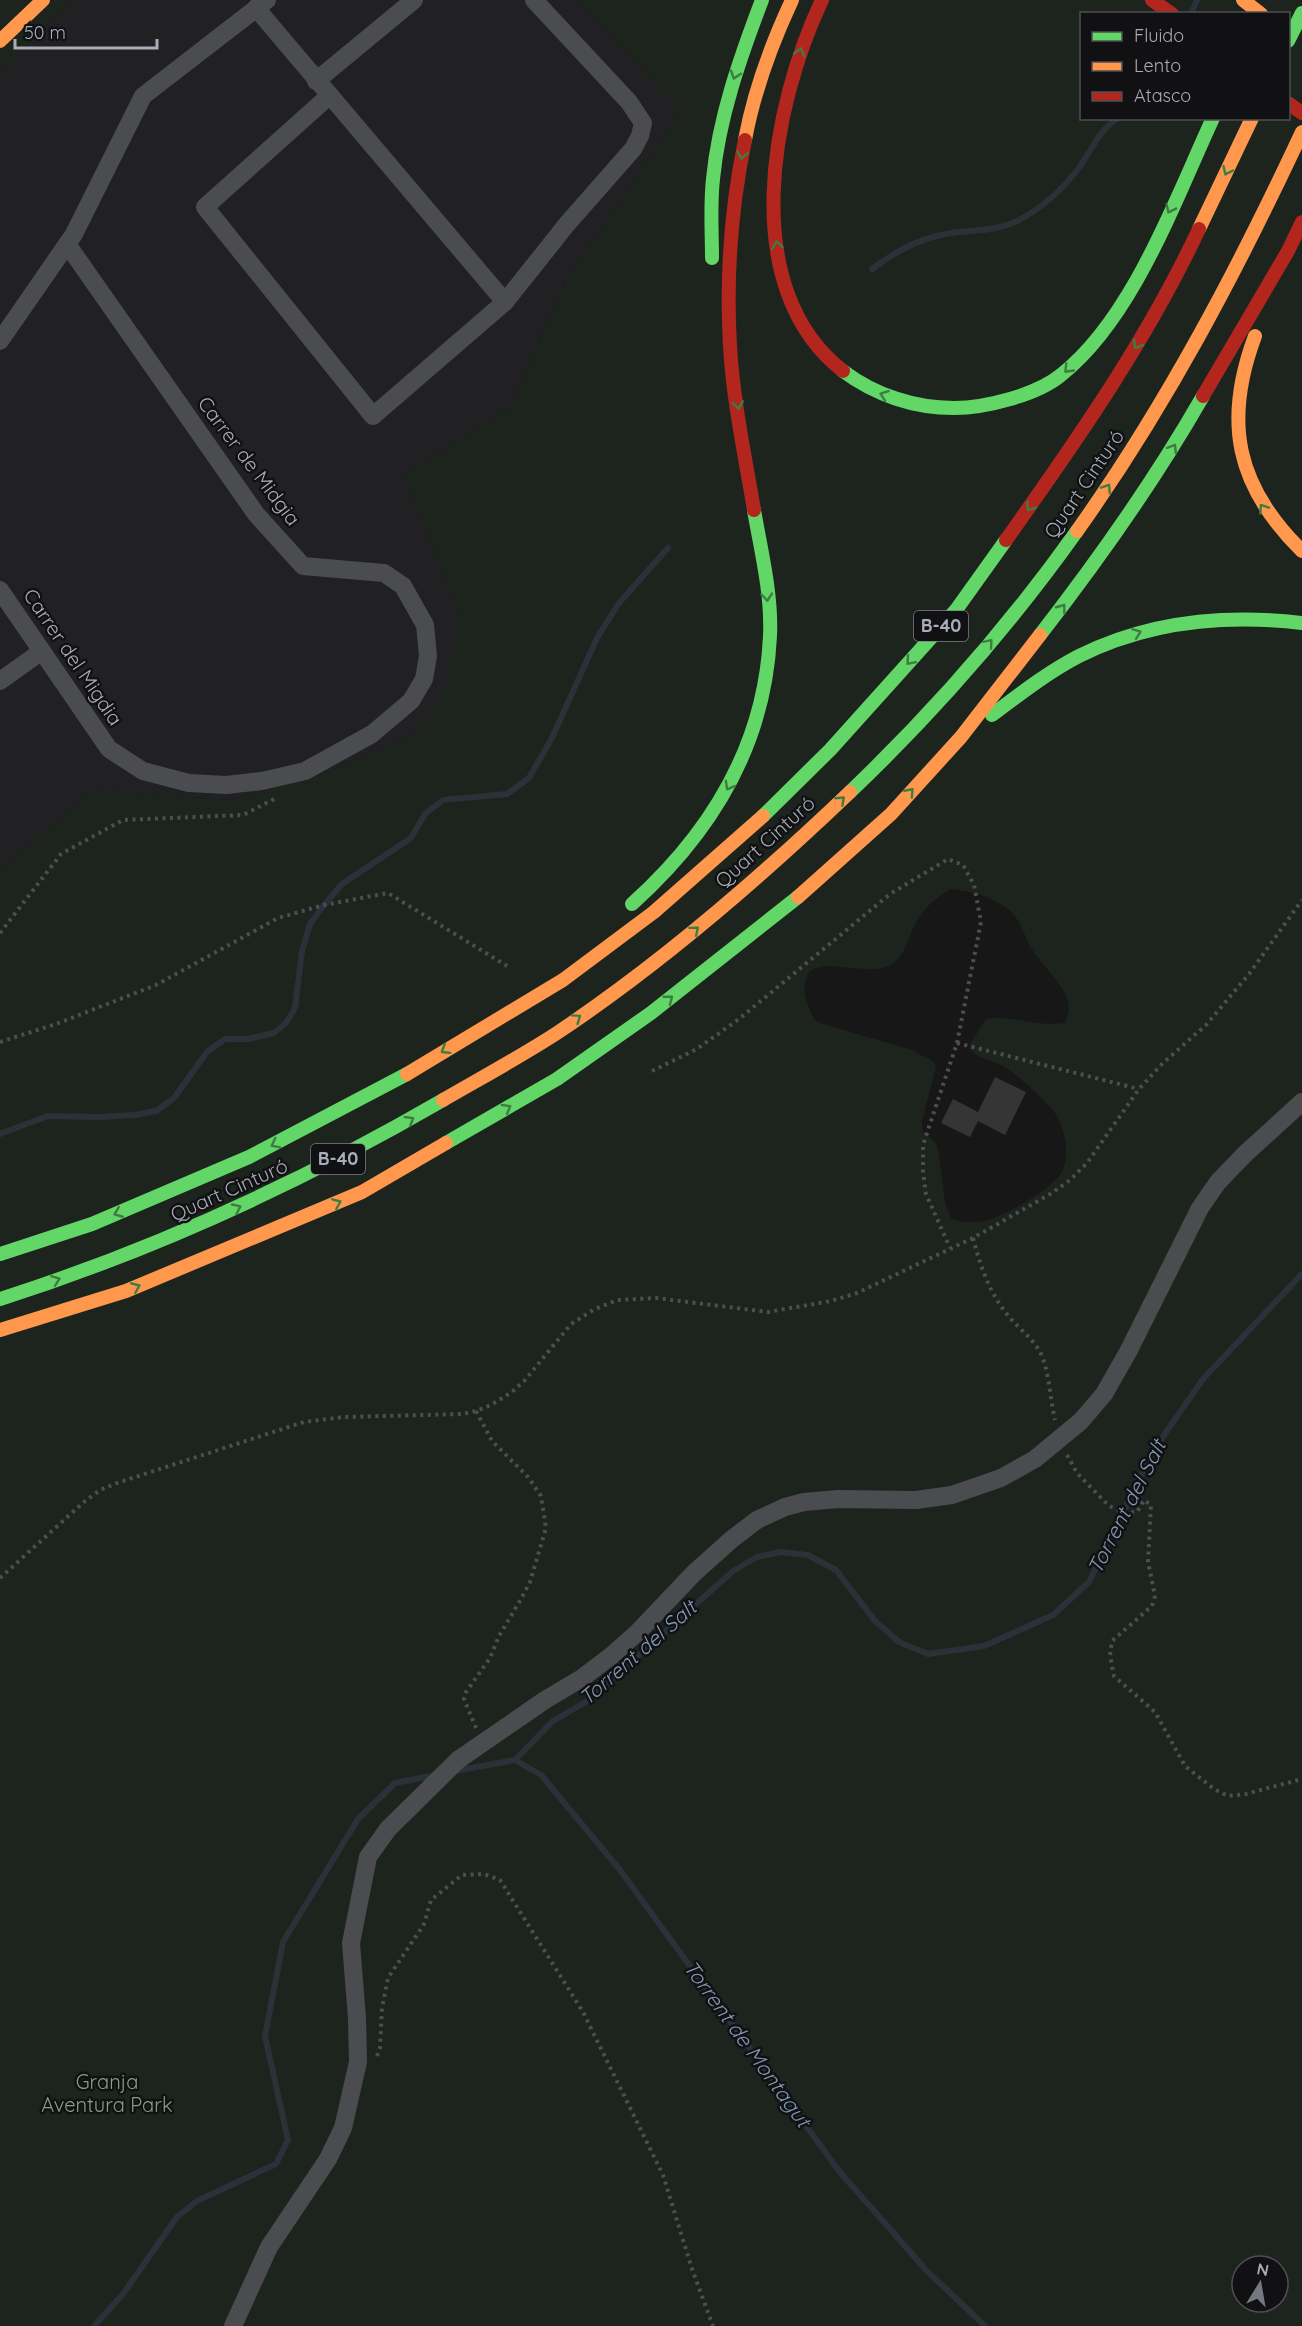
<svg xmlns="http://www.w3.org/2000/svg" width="1302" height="2326" font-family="Quicksand,sans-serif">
<rect width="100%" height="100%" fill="#171717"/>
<path fill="#212123" d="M77,0h498l107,110 -116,170 -56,128 -106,67 55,139 -11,71 -31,47 -89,40 -98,28 -138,-10 -92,81v-797l67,-70z"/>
<g fill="#1d241e" fill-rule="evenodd">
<path d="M0,0h77l-10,4 -67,70z"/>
<path d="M575,0h727v2326h-1302v-1455l92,-81 138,10 98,-28 89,-40 30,-47 12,-71 -55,-139 106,-67 56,-128 116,-170zM1082,14h206v104h-206zM951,889c23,3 41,7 59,22 11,9 14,25 21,37 11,17 30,33 37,53 2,7 0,16 -4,22 -27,5 -52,-9 -78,-4l-16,25v6c9,9 22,10 33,16 13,7 47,38 54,50 8,17 13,36 6,54 -8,18 -61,48 -80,51 -11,2 -22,2 -32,-3l-6,-16 -7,-54 -3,-6 -12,-10 -1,-11 14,-54 -2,-5 -22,-12 -92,-27 -6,-4c-7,-15 -13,-28 -7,-43 10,-23 65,4 86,-13 9,-6 13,-18 17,-27 9,-23 20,-35 41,-47zM1242,2266h36v36h-36z"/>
</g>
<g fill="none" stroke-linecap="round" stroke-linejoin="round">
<g stroke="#2a3239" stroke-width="6">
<path d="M1191,14l6,-14"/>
<path d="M872,269c22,-16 42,-28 69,-34 25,-6 52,-2 76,-14 24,-12 45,-31 62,-53 12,-17 20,-38 39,-50"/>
<path d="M0,1134l48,-18 52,1 35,-2 21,-4 18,-13 33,-46 18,-13h23l26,-6 12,-10 9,-15 7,-57 8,-27 14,-19 18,-21 69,-46 14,-24 18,-14 64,-6 22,-16 23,-40 45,-100 22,-35 49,-55"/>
<path d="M515,1760l26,15 79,95 219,301 87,99 59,56"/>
<path d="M455,1771l60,-11 38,-39 36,-21 144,-129 24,-14 24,-5 27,3 28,15 39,51 24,21 29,12 56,-8 69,-31 36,-33 64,-131 50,-72 99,-105"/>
<path d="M94,2326l29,-32 54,-77 20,-16 79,-37 12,-24 -23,-104 18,-94 75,-123 37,-36 41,-8"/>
</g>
</g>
<path fill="#353536" d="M995,1077l31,15 -21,43 -27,-14 -8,16 -29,-14 12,-24 25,13z"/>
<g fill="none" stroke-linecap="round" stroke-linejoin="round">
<g stroke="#4d4e52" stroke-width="4" stroke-dasharray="3 4.5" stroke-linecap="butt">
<path d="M0,933l61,-79 62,-34 120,-5 35,-18"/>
<path d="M0,1042l56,-18 100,-39 122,-67 46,-13 64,-12 119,73"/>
<path d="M957,1043l182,46"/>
<path d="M652,1071l45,-22 42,-30 151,-125 58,-35 15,6 11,20 7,37 -24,121 -34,102v27l3,22 24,54"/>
<path d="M973,1238c7,27 16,54 34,76 11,15 27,24 35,42 8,21 8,43 13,64"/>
<path d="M476,1411l16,30 36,36 13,19 5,32 -16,54 -9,17 -22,37 -9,22 -24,34 -2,7 12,29"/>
<path d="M1067,1455l10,18 32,33 18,7 10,-1 7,-12 7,5 -3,57 7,34 -3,10 -40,35 -2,15 4,20 41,36 30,54 29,23 14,7 18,-2 56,-15"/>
<path d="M0,1578l85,-77 15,-11 17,-7 187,-61 39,-5 120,-3 13,-3 15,-6 21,-13 13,-12 46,-56 22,-14 24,-10 39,-2 112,14 63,-11 26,-8 116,-55 79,-45 18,-13 17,-17 52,-74 24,-26 43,-38 43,-51 53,-74"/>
<path d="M377,2056l3,-8 2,-40 6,-30 36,-54 7,-24 31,-25 22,-1 16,6 83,132 80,163 29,94 21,57"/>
</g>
<g stroke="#4b4c50" stroke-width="18">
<path d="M256,8l249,294"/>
<path d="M316,81l98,-81"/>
<path d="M329,96l-124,111 168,209 132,-114 62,-78 66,-75 7,-13 3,-13 -14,-21 -95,-102"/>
<path d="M0,341l74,-107 69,-138 124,-96"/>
<path d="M0,590l109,159 34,22 46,12 37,2 36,-4 43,-10 67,-37 39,-33 13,-22 4,-23 -3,-31 -22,-39 -19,-13 -81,-7 -47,-52 -189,-270"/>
<path d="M0,681l42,-30"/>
<path d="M233,2326l36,-79 59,-88 15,-31 15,-66 -1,-44 -6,-75 17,-86 20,-28 70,-69 87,-60 37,-22 29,-22 27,-24 56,-59 38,-34 25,-19 28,-13 19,-5 34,-3 78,1 36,-5 49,-17 34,-19 46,-38 23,-27 24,-42 72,-144 18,-26 27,-28 57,-52"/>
</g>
<g stroke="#63d668" stroke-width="14">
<path d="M1288,41l14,-28"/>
<path d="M712,258c0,-26 -2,-53 1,-79 6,-62 27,-121 49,-179"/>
<path d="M843,371c32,24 71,37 111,37 31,0 83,-13 107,-33 72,-57 114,-175 152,-257"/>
<path d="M1040,635c59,-76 115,-155 163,-239"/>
<path d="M992,715c28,-21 56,-43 87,-59 70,-35 146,-42 223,-33"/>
<path d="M850,792c84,-80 160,-167 227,-261"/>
<path d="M763,816l67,-66 126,-140 50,-70"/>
<path d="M632,904c79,-71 133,-159 138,-268 2,-42 -9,-85 -16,-126"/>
<path d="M446,1143l111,-64 94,-66 147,-116"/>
<path d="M0,1254l92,-30 157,-67 158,-83"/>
<path d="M0,1299c157,-50 300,-116 443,-199"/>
</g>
<g stroke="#ff974d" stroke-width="14">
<path d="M1243,0l18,14"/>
<path d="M0,41l43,-41"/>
<path d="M745,140c9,-49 26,-95 47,-140"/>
<path d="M1199,229l53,-111"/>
<path d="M1255,336c-32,86 -19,150 47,215"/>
<path d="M1077,531c89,-125 160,-260 225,-399"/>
<path d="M798,897l93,-83 70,-77 79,-102"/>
<path d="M407,1074l156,-94 91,-68 109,-96"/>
<path d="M443,1100c38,-22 77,-43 114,-67 105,-70 202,-154 293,-241"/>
<path d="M0,1330l126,-39 236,-99 84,-49"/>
</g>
<g stroke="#b3261e" stroke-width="14">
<path d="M822,0c-50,106 -86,288 21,371"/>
<path d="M1152,0l20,14"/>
<path d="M1288,103l14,10"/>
<path d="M745,140c-14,68 -19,137 -15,206 3,54 15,110 24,164"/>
<path d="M1203,396l85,-145 14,-29"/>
<path d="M1006,540c71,-100 141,-200 193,-311"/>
</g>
</g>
<defs><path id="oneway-chevron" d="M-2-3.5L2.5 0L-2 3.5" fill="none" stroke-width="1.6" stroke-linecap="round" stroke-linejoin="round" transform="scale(1.5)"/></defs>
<g stroke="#3e7d42">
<use href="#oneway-chevron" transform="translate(800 52) rotate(-75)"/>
<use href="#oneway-chevron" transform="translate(735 75) rotate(108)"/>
<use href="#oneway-chevron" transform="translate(742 155) rotate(101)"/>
<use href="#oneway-chevron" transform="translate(1227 171) rotate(115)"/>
<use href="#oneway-chevron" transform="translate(1170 209) rotate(116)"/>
<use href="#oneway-chevron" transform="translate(777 245) rotate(-98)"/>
<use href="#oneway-chevron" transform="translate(1137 345) rotate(122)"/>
<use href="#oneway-chevron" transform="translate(1068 369) rotate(134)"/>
<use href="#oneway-chevron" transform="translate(884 395) rotate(-160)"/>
<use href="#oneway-chevron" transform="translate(738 405) rotate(82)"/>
<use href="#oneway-chevron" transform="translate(1173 448) rotate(-58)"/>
<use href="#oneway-chevron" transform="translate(1107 488) rotate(-57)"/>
<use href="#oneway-chevron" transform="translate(1030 507) rotate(126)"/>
<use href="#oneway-chevron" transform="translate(1263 508) rotate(-124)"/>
<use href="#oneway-chevron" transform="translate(767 597) rotate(85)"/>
<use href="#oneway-chevron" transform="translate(1062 608) rotate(-53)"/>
<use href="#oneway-chevron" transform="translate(1137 633) rotate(-20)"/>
<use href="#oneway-chevron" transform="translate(989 643) rotate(-49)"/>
<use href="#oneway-chevron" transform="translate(910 661) rotate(131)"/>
<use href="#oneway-chevron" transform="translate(729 786) rotate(119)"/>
<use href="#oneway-chevron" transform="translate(910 792) rotate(-48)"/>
<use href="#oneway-chevron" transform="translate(841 800) rotate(-43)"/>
<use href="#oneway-chevron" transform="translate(695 930) rotate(-40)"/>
<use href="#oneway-chevron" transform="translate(669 999) rotate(-38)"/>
<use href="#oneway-chevron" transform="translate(577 1018) rotate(-35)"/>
<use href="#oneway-chevron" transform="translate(445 1050) rotate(148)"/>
<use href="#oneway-chevron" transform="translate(507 1108) rotate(-30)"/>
<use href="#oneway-chevron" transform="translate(410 1120) rotate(-31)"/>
<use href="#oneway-chevron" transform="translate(275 1144) rotate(153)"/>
<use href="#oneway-chevron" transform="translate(337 1203) rotate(-23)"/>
<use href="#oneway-chevron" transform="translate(237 1208) rotate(-25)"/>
<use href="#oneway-chevron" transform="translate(118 1213) rotate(158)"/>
<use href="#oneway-chevron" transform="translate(56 1280) rotate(-20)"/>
<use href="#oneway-chevron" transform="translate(136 1287) rotate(-23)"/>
</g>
<g text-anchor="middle" stroke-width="5" stroke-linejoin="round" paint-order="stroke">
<g fill="#111113" stroke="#7b7e86" stroke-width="1.5">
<rect x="914" y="611" width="54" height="30" rx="4.5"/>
<rect x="311" y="1144" width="54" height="30" rx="4.5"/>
</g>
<g font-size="18" font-weight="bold" fill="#a8adb8">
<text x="941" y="632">B-40</text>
<text x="338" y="1165">B-40</text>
</g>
<g font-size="20" fill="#a8adb8" stroke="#111113">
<text transform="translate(249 461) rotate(53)" y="7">Carrer de Midgia</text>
<text transform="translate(1084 484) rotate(-56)" y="7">Quart Cinturó</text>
<text transform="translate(73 657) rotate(56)" y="7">Carrer del Migdia</text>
<text transform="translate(765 842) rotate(-42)" y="7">Quart Cinturó</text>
<text transform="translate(229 1190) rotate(-24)" y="7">Quart Cinturó</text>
</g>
<g font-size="20" fill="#7fa381" stroke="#111113">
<text x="107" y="2089">Granja<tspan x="107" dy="23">Aventura Park</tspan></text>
</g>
<g font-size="21" font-style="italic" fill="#7f9bb3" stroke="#111113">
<text transform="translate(1127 1507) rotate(-63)" y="7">Torrent del Salt</text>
<text transform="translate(638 1653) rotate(-41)" y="7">Torrent del Salt</text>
<text transform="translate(747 2044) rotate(54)" y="7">Torrent de Montagut</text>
</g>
</g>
<rect x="1080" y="12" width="210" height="108" fill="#111113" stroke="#4d4f55" stroke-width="1.5"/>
<rect x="1092" y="32" width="30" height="9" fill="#63d668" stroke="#4d4f55" stroke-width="1.5"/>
<text x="1134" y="42" font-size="18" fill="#a8adb8">Fluido</text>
<rect x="1092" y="62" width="30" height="9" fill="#ff974d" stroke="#4d4f55" stroke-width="1.5"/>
<text x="1134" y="72" font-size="18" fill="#a8adb8">Lento</text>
<rect x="1092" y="92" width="30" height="9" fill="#b3261e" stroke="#4d4f55" stroke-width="1.5"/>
<text x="1134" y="102" font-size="18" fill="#a8adb8">Atasco</text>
<g transform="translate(1260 2284) rotate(11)"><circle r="28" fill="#111113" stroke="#4d4f55" stroke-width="1.5"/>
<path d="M0-4.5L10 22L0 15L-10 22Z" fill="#757880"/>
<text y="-9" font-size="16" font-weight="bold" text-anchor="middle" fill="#a8adb8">N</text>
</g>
<path d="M15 39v9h142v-9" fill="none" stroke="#a8adb8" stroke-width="3"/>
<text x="24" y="39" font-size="18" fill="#a8adb8" stroke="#111113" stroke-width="4.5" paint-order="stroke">50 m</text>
</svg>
